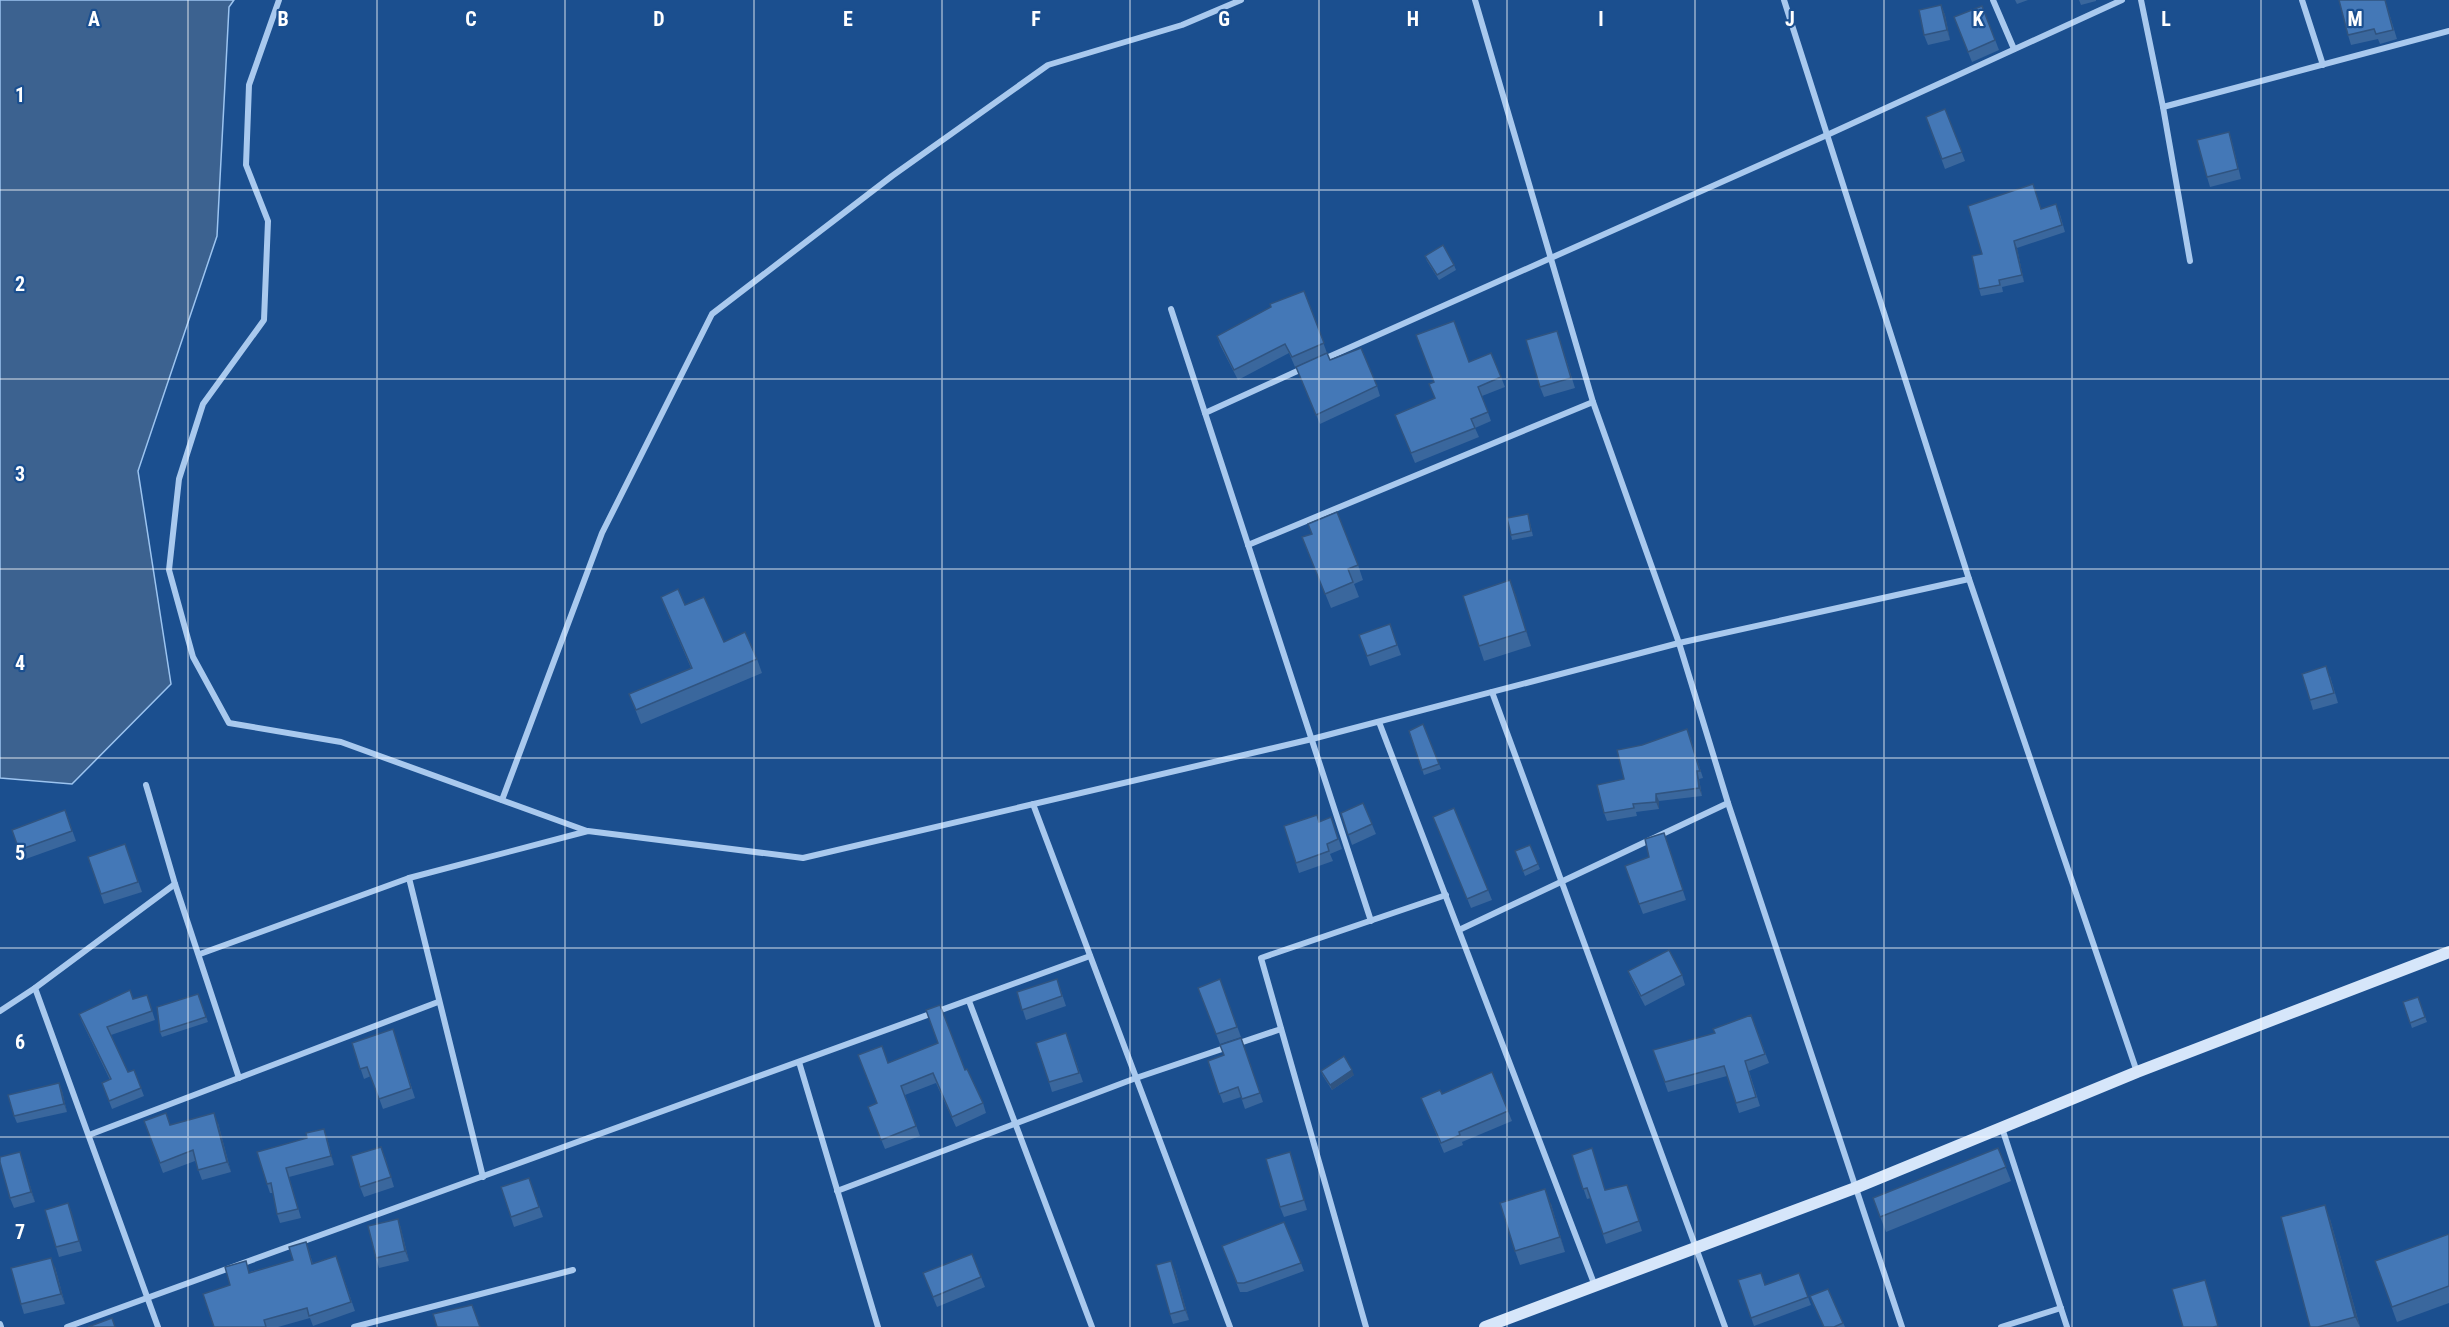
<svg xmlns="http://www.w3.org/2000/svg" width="2449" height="1327" font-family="'Roboto Condensed',sans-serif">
<rect width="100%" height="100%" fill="#1b4f8f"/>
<path fill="#3c6290" stroke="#9cc4f0" stroke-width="1.5" d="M0,0h234l-5,7 -12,229 -79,235 33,213 -99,100 -72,-6z"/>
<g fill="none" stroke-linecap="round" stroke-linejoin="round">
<g stroke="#a9c9ee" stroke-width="6">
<path d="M279,0l-30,85 -3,80 22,56 -4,99 -61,84 -24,75 -10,91 24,87 36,66 112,19 246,89"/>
<path d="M1475,0l118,402 86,241 49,160 174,524"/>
<path d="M1784,0l185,579 168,493"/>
<path d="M1993,0l21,49"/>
<path d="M2141,0l22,107 27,154"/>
<path d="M2302,0l21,65"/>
<path d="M2163,107l286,-76"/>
<path d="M1171,309l200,612"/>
<path d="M1324,359l503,-224 295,-135"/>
<path d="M1205,413l99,-45"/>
<path d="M1248,545l345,-143"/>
<path d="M1492,692l233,635"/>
<path d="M1379,722l216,564"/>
<path d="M146,785l29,99 64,194"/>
<path d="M502,800l100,-267 110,-219 180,-138 156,-111 134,-40 59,-25"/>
<path d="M1033,804l197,523"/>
<path d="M409,878l74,299"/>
<path d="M1459,930l269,-127"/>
<path d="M200,954l209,-76 179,-47 215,27 509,-119 367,-96 290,-64"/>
<path d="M35,988l123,339"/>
<path d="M969,1001l123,326"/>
<path d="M0,1011l35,-23 140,-104"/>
<path d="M799,1062l79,265"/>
<path d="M2002,1128l65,199"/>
<path d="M89,1135l349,-133"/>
<path d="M837,1191l299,-113 145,-49"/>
<path d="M0,1324l1,3"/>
<path d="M67,1327l1023,-371"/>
<path d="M354,1327l219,-57"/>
<path d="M1366,1327l-105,-369 185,-63"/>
<path d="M2001,1327l60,-19"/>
</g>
<path stroke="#d6e6fa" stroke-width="12" d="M1485,1327l370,-139 282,-116 312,-120"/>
</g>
<g fill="#3a679d">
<path d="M2015,0h13l-11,4z"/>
<path d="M2079,0h17v1l-15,4z"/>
<path d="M2385,0l12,39 -17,5 -2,-5 -27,6 -3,-10z"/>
<path d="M1941,5l4,10 5,25 -22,5 -4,-10z"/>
<path d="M1982,6l17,44 -27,12 -18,-45z"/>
<path d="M1945,109l20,52 -20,8 -19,-52z"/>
<path d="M2229,132l3,10 9,37 -31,8 -3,-10z"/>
<path d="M2042,209l17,2 6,21 -48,16 7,34 -22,5 1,5 -22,4 -2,-7 3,-35z"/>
<path d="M1425,256l29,9 2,5 -17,10 -12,-19z"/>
<path d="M1304,291l23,62 -32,14 -6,-14 -51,27 -18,-35 -3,-9z"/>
<path d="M1557,331l18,57 -31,9 -4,-10z"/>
<path d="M1469,362l32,15 4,10 -23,9 9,25 -16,7 4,9 -64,26 -20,-48 39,-17z"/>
<path d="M1296,367l81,19 3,10 -60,28z"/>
<path d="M1529,519l4,17 -21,4 -1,-5z"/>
<path d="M1302,537l56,28 5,15 -9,4 5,13 -28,11z"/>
<path d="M1510,580l21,66 -47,15 -5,-15z"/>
<path d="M661,597l24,8 39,37 33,17 5,14 -121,51 -12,-30 62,-26 -25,-58z"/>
<path d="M1390,624l11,31 -31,11 -11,-31z"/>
<path d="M2330,676l8,27 -25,7 -3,-10z"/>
<path d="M1423,724l18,45 -17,6 -15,-44z"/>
<path d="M1690,737l13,41 -4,1 3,17 -43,5v8l-23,3 1,4 -30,5 -3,-8 20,-34z"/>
<path d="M1363,803l13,31 -24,11 -11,-32z"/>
<path d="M65,810l11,31 -53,19 -11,-30z"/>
<path d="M1331,817l11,32 -12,5 3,7 -34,12 -15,-47 35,-4z"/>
<path d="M1437,826l51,64 4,10 -21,8z"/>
<path d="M1664,833l22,67 -43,14 -18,-48 24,-9z"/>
<path d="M125,844l17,48 -38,12 -16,-47z"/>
<path d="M1530,845l10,24 -15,7 -10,-25z"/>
<path d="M1628,971l54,4 3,10 -40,21 -13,-25z"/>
<path d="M1057,979l9,27 -40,14 -9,-28z"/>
<path d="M1220,979l21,58 -21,7 -22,-56z"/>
<path d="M198,994l10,28 -46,15 -2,-5z"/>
<path d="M147,995l8,25 -44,15 17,37 6,-2 10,26 -32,13 -10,-26 8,-3 -28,-58 -3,-8z"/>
<path d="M2418,997l9,25 -15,6 -9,-26z"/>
<path d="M1751,1015l18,48 -20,8 11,35 -21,7 -12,-37 -59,16 -15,-42 62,-17z"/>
<path d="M1066,1033l17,49 -31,10 -3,-10z"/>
<path d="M1241,1038l22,64 -18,7 -4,-12 -18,6 -15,-42 16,-6z"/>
<path d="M396,1039l19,59 -32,11 -12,-33 -7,3 -12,-36z"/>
<path d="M888,1063l77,7 18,33 3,10 -30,14 -20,-44 -31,12 15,41 -35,13 -17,-42 9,-4z"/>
<path d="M1321,1071l33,4 -22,15 -9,-14z"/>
<path d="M59,1083l3,8 5,21 -50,11 -3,-7z"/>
<path d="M1421,1098l87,13 4,10 -50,21 1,3 -19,8z"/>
<path d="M144,1121l26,4 48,-2 13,49 -29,8 -7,-19 -32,12z"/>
<path d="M307,1138h20l7,27 -45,12 12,41 -21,5 -3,-9 -4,-21h-3l-3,-9z"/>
<path d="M1998,1148l13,33 -125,51 -13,-34z"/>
<path d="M20,1152l15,50 -21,6 -4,-10z"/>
<path d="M1290,1152l17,58 -23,7 -4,-10z"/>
<path d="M1572,1155l34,35 21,-5 15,46 -36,13 -15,-46 -4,1z"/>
<path d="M385,1157l9,30 -30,10 -4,-10z"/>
<path d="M529,1178l14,39 -29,10 -13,-40z"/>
<path d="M68,1203l14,48 -23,6 -3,-10z"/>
<path d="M1551,1204l14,48 -45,13 -5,-14z"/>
<path d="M398,1219l3,10 8,32 -30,7 -3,-10z"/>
<path d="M2330,1219l30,108h-50z"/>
<path d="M2449,1234v69l-52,19 -22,-61z"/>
<path d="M306,1242l7,22 23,-8 19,55 -42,15 -3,-8 -32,9h-64l16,-42 20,-13 43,-12z"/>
<path d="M1222,1246l79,17 3,8 -57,21h-7z"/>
<path d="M972,1254l13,33 -48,20 -14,-34z"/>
<path d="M55,1267l10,37 -41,10 -3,-10z"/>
<path d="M1175,1270l14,50 -16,4 -3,-10z"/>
<path d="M1799,1273l12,32 -57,21 -16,-46 28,5z"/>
<path d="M1828,1289l17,38h-21l-10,-21 -4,-10z"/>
</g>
<g fill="#305480">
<path d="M1941,5l4,10 5,25 -3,-10z"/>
<path d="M2014,241l3,7 7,34 -2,-7z"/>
<path d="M1510,580l6,15 15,51 -5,-15z"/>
<path d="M1697,771l2,8 3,17 -3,-8z"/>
<path d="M1656,794l3,7v8l-3,-7z"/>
<path d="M1352,1070l2,5 -22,15 -2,-5z"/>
<path d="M59,1083l3,8 5,21 -3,-8z"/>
<path d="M214,1113l4,10 13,49 -4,-10z"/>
<path d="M324,1129l3,9 7,27 -3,-9z"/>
<path d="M20,1152l3,9 12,41 -4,-10z"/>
<path d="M1290,1152l4,10 13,48 -3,-10z"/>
<path d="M1545,1189l6,15 14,48 -5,-15z"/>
<path d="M68,1203l4,10 10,38 -3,-10z"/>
<path d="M2325,1205l5,14 30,108 -5,-10z"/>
<path d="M398,1219l3,10 8,32 -4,-10z"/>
<path d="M51,1258l4,9 10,37 -4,-10z"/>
<path d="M1171,1261l4,9 14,50 -4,-10z"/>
</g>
<g fill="#4478b7" stroke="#305480" stroke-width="1.5">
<path d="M2339,0h46l8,30 -17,4 -2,-5 -26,6z"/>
<path d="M1941,5l6,25 -23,5 -5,-25z"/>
<path d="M1982,6l13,34 -27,12 -14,-35z"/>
<path d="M1945,109l17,43 -20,7 -16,-42z"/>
<path d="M2229,132l9,37 -31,8 -10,-37z"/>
<path d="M2033,184l8,25 15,-5 6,21 -48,16 8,34 -23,5 1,5 -21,4 -7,-33 10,-2 -14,-48z"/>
<path d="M1443,245l11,20 -17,10 -12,-19z"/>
<path d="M1304,291l20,52 -32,14 -7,-13 -51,26 -17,-34 54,-29 -1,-3z"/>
<path d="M1454,321l15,41 22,-9 10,24 -23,10 10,25 -17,7 4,9 -64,25 -16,-38 40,-17 -6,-14 5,-2 -18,-47z"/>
<path d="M1557,331l14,47 -31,9 -14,-47z"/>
<path d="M1361,348l16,38 -61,29 -20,-48 31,-14 3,7z"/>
<path d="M1337,512l21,53 -10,4 5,13 -28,12 -23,-57 10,-3 -4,-10z"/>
<path d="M1528,514l3,17 -20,4 -4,-17z"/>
<path d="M1510,580l16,51 -47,15 -16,-50z"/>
<path d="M678,589l7,16 19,-8 20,45 21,-10 12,27 -121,51 -7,-16 63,-26 -31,-71z"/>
<path d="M1390,624l7,21 -30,11 -8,-21z"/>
<path d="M2326,666l8,27 -24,7 -8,-26z"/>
<path d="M1423,724l16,40 -17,6 -13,-39z"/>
<path d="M1687,729l13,42h-3l2,17 -43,6v8l-23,2 1,4 -30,5 -7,-28 27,-6 -7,-29 25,-5z"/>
<path d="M1363,803l9,21 -24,11 -7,-22z"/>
<path d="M1454,808l34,82 -21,9 -34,-82z"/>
<path d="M65,810l7,21 -53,19 -7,-20z"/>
<path d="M1317,815l2,7 12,-5 7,22 -11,5 2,7 -33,12 -12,-37z"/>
<path d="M1664,833l19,57 -44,14 -14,-38 24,-9 -4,-18z"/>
<path d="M125,844l13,38 -37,12 -13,-37z"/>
<path d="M1530,845l8,19 -15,7 -8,-20z"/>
<path d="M1669,950l13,25 -41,21 -13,-25z"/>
<path d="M1057,979l5,17 -40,14 -5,-18z"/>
<path d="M1220,979l17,48 -21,7 -18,-46z"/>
<path d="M130,990l3,9 14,-4 5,16 -45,16 21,45 6,-2 7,18 -32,13 -7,-18 9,-4 -32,-65z"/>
<path d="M198,994l8,23 -46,15 -3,-25z"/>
<path d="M2418,997l7,20 -15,6 -7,-21z"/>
<path d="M940,1005l25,65 2,-1 16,34 -31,14 -19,-44 -32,13 15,40 -35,14 -13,-33 9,-4 -19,-48 24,-9 6,17 50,-20 -12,-33z"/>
<path d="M1751,1015l14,39 -20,7 11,36 -20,6 -12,-37 -59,16 -12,-32 62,-17 -2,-4z"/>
<path d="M393,1029l18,59 -32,11 -12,-32 -7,2 -8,-26z"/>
<path d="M1066,1033l13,40 -30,9 -13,-39z"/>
<path d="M1241,1038l19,55 -18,6 -4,-12 -19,7 -11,-33 16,-6 -4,-10z"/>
<path d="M1344,1056l8,14 -22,15 -9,-14z"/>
<path d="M1492,1072l16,39 -49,21 1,3 -19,8 -20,-45 19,-8 2,4z"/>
<path d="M59,1083l5,21 -50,12 -6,-21z"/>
<path d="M166,1113l4,12 44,-12 13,49 -29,8 -5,-20 -33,13 -16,-42z"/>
<path d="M324,1129l7,27 -45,12 12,41 -21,5 -6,-31 -4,1 -10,-32 50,-14 -1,-5z"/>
<path d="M381,1147l10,30 -31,10 -9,-31z"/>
<path d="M1592,1148l13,42 22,-5 12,36 -36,13 -16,-46 -4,1 -11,-34z"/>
<path d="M1998,1148l8,19 -126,50 -7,-19z"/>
<path d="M20,1152l11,40 -21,6 -10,-36v-5z"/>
<path d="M1290,1152l14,48 -24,7 -14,-48z"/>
<path d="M529,1178l10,29 -28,10 -10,-30z"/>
<path d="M1545,1189l15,48 -45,14 -15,-48z"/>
<path d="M68,1203l11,38 -23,6 -11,-37z"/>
<path d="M2325,1205l30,112 -37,10h-8l-29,-110z"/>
<path d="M398,1219l7,32 -29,7 -8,-32z"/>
<path d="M1284,1222l17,41 -57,20h-7l-15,-37z"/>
<path d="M2449,1234v52l-57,21 -17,-46z"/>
<path d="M306,1242l6,22 24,-8 15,46 -42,14 -2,-8 -43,12 2,7h-52l-11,-33 27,-9 -5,-18 21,-6 3,12 44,-13 -4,-13z"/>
<path d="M972,1254l9,23 -48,20 -10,-24z"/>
<path d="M51,1258l10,36 -40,10 -10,-36z"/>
<path d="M1171,1261l14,49 -15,4 -14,-49z"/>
<path d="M1761,1273l4,12 34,-12 9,24 -57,21 -13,-38z"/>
<path d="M2205,1280l13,46 -5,1h-30l-11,-38z"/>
<path d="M1828,1289l15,34 -9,4h-10l-14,-31z"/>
<path d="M472,1305l8,22h-43l-4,-13z"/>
<path d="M112,1318l3,9h-27z"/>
</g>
<path fill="none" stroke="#fff" stroke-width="1.5" stroke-opacity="0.55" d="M188,0v1327M377,0v1327M565,0v1327M754,0v1327M942,0v1327M1130,0v1327M1319,0v1327M1507,0v1327M1695,0v1327M1884,0v1327M2072,0v1327M2261,0v1327M0,190h2449M0,379h2449M0,569h2449M0,758h2449M0,948h2449M0,1137h2449"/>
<g font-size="20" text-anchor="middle" font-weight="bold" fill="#fff" stroke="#1b4f8f" stroke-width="4.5" stroke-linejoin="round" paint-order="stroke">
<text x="94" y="26">A</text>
<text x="283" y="26">B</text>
<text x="471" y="26">C</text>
<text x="659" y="26">D</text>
<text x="848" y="26">E</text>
<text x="1036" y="26">F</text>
<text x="1224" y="26">G</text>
<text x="1413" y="26">H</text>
<text x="1601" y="26">I</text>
<text x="1790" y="26">J</text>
<text x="1978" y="26">K</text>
<text x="2166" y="26">L</text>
<text x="2355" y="26">M</text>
<text x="20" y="102">1</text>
<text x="20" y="291">2</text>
<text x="20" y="481">3</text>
<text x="20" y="670">4</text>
<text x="20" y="860">5</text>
<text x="20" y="1049">6</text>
<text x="20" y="1239">7</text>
</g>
</svg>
